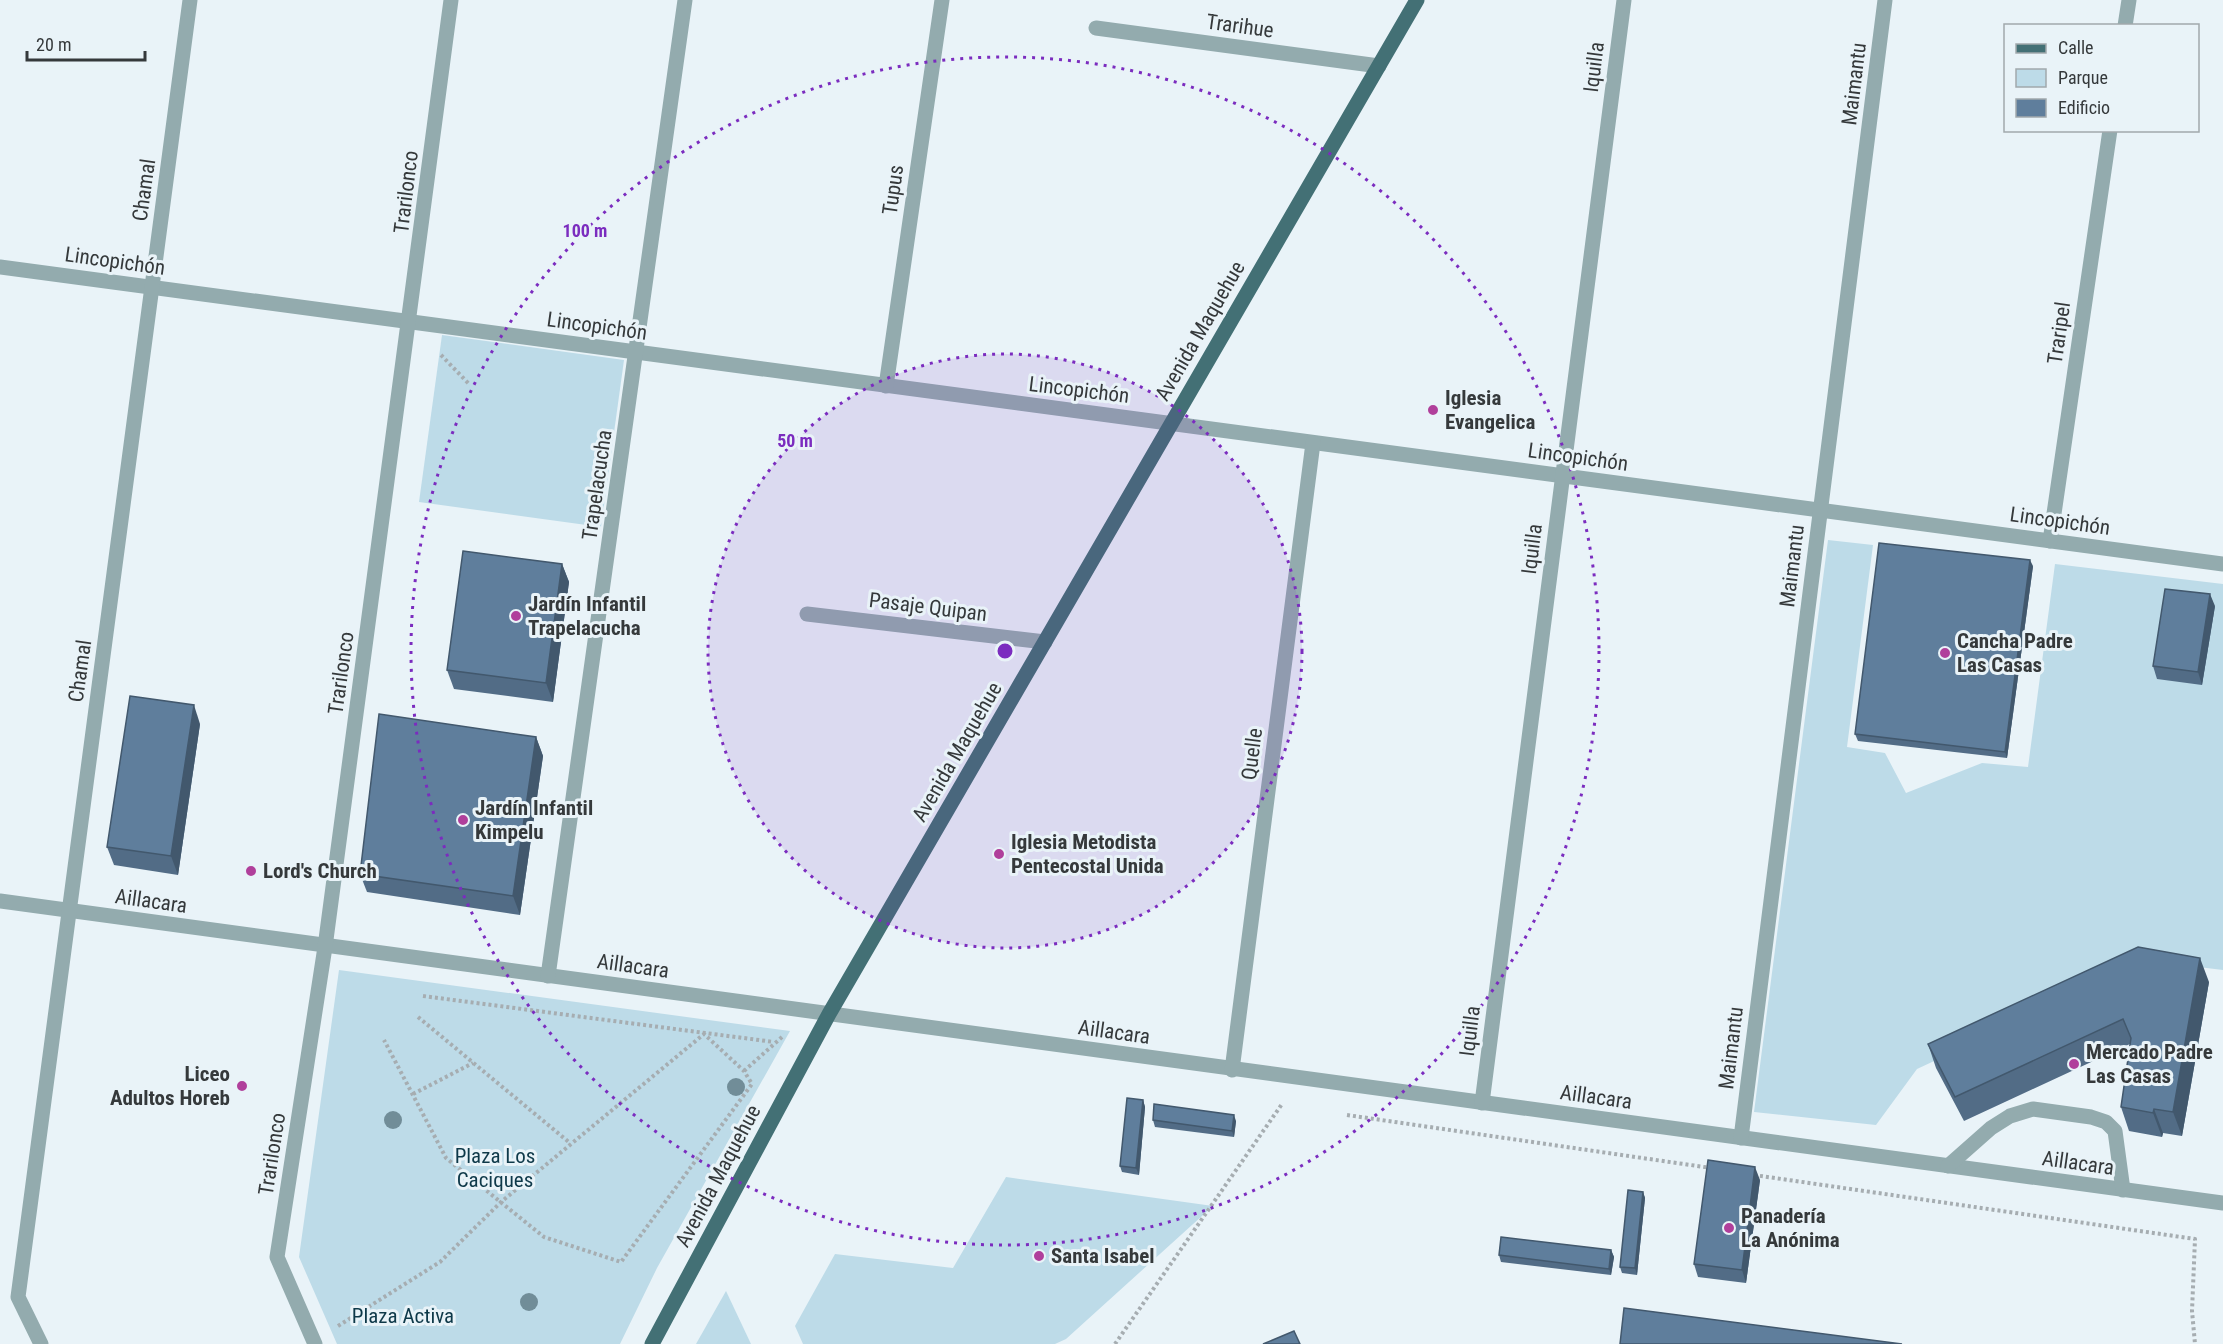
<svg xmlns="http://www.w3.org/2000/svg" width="2223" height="1344" font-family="'Roboto Condensed',sans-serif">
<rect width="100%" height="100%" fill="#e9f3f8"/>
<g fill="#bddbe8">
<path d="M442,335l182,25 -23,167 -182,-25z"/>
<path d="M1828,540l45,5 -26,202 38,6 21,40 76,-30 46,4 27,-203 168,20v386l-74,-9 -232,108 -41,56 -122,-13z"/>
<path d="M339,970l451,61 -133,237 -37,76h-283l-38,-87z"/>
<path d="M1006,1177l207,29 -147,133 -11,5h-252l-8,-18 40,-72 118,14z"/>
<path d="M726,1291l25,53h-55z"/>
</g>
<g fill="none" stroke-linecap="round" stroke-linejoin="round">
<g stroke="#a6adb1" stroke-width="4" stroke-dasharray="3 3" stroke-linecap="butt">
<path d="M441,355l29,30"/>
<path d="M423,996l351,46"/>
<path d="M418,1017l152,126"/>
<path d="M744,1071l38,-34"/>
<path d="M413,1094l60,-31"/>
<path d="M1347,1115l364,53"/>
<path d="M1754,1175l441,64 -3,72 3,33"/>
<path d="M338,1326l102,-64 61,-60 203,-168 40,37 8,13 -131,178 -77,-25 -98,-79 -62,-118"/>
<path d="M1115,1344l167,-240"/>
</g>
<g stroke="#93abae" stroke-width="15">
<path d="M2125,26l4,-26"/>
<path d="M1096,28l283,38"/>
<path d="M0,267l2223,297"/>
<path d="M886,386l56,-386"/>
<path d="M2050,541l60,-411"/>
<path d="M807,614l238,28"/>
<path d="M0,901l2223,302"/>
<path d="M548,976l137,-976"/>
<path d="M1232,1070l81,-627"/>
<path d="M1482,1103l142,-1103"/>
<path d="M1741,1138l144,-1138"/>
<path d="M1948,1166l43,-38 19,-12 23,-7 58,8 15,5 9,9 8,59"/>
<path d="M41,1344l-23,-47 172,-1297"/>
<path d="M315,1344l-38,-87 48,-310 126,-947"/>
</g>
<path stroke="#437075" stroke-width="15" d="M652,1344l177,-330 588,-1014"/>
</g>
<g fill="#718d98">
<circle cx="736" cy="1087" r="9"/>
<circle cx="393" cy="1120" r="9"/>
<circle cx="529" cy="1302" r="9"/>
</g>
<g fill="#526c86">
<path d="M562,564l7,18 -16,120 -99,-13 -7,-19z"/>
<path d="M2033,566l-26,192 -149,-17 -3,-7z"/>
<path d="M2215,606l-13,79 -45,-6 -4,-13z"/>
<path d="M200,724l-22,151 -64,-10 -7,-18z"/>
<path d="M536,737l7,19 -23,159 -153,-23 -7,-18z"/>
<path d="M2209,982l-27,154 -19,-3 -1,4 -33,-6 -8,-24 9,-63 -166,77 -28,-53 -8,-24z"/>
<path d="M1143,1100l2,7 -6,68 -17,-3 -2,-6z"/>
<path d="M1153,1120l83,1 -2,16 -79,-10z"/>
<path d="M1760,1180l-14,103 -48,-6 -4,-13z"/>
<path d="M1643,1192l2,6 -8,77 -15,-2 -2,-6z"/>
<path d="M1611,1250l3,7 -3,18 -110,-13 -2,-7z"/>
</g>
<g fill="#42586d">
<path d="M2030,560l3,6 -26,192 -2,-6z"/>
<path d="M562,564l7,18 -16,120 -7,-19z"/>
<path d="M2210,594l5,12 -13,79 -4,-13z"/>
<path d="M194,705l6,19 -22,151 -7,-19z"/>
<path d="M536,737l7,19 -23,159 -7,-19z"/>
<path d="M2200,958l9,24 -27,154 -9,-24z"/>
<path d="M1143,1100l2,7 -6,68 -3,-7z"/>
<path d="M2154,1109l9,24 -1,4 -9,-24z"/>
<path d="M1234,1115l2,6 -2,16 -2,-6z"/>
<path d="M1755,1167l5,13 -14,103 -4,-13z"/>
<path d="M1643,1192l2,6 -8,77 -2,-7z"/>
<path d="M1611,1250l3,7 -3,18 -2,-6z"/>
</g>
<g fill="#5f7e9c" stroke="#42586d" stroke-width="1.5">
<path d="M1879,543l151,17 -25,192 -150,-18z"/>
<path d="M463,551l99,13 -16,119 -99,-13z"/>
<path d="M2165,589l45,5 -12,78 -45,-6z"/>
<path d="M130,696l64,9 -23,151 -64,-9z"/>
<path d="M379,714l157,23 -23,159 -153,-22z"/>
<path d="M2138,947l62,11 -27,154 -19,-3 -1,4 -32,-6 10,-69 -8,-19 -168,78 -27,-53z"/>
<path d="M1127,1098l16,2 -7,68 -16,-2z"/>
<path d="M1154,1104l80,11 -2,16 -79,-11z"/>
<path d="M1708,1160l47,7 -13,103 -48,-6z"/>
<path d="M1628,1190l15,2 -8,76 -15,-1z"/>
<path d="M1501,1237l110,13 -2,19 -110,-14z"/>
<path d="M1624,1308l278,36h-282z"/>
<path d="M1294,1331l6,13h-37z"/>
</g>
<circle cx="1005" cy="651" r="297" fill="#7b2cbf" fill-opacity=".12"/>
<g fill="none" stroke="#7b2cbf" stroke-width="3" stroke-dasharray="3 6">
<circle cx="1005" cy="651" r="297"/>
<circle cx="1005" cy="651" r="594"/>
</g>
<g fill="#b03f9b" stroke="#e9f3f8" stroke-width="2">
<circle cx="1433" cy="410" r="6"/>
<circle cx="516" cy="616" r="6"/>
<circle cx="1945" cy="653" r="6"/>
<circle cx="463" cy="820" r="6"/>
<circle cx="999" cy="854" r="6"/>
<circle cx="251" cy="871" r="6"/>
<circle cx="2074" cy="1064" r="6"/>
<circle cx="242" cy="1086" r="6"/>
<circle cx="1729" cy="1228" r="6"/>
<circle cx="1039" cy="1256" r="6"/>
</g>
<g text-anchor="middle" stroke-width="6" stroke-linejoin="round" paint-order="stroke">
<g font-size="21" fill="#35393b" stroke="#e9f3f8">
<text transform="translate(1240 26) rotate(8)" y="7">Trarihue</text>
<text transform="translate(1594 67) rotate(-83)" y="7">Iquilla</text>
<text transform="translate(1854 84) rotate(-83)" y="7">Maimantu</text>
<text transform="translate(144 190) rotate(-82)" y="7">Chamal</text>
<text transform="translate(893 190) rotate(-82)" y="7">Tupus</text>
<text transform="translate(406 192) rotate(-83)" y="7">Trarilonco</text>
<text transform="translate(115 261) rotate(8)" y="7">Lincopichón</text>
<text transform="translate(597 326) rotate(8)" y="7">Lincopichón</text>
<text transform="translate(1200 331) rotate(-60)" y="7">Avenida Maquehue</text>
<text transform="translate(2059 333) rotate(-82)" y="7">Traripel</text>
<text transform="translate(1079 390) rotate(7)" y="7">Lincopichón</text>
<text transform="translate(1578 457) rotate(8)" y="7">Lincopichón</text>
<text transform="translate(597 485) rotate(-82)" y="7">Trapelacucha</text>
<text transform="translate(2060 521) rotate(8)" y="7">Lincopichón</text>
<text transform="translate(1532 549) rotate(-83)" y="7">Iquilla</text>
<text transform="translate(1792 566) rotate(-83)" y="7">Maimantu</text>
<text transform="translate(928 607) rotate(7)" y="7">Pasaje Quipan</text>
<text transform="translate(80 671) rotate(-82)" y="7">Chamal</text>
<text transform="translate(341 673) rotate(-82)" y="7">Trarilonco</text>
<text transform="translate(957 752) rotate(-60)" y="7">Avenida Maquehue</text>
<text transform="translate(1252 754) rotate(-83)" y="7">Quelle</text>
<text transform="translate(151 901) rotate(8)" y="7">Aillacara</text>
<text transform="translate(633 966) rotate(8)" y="7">Aillacara</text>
<text transform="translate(1470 1031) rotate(-83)" y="7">Iquilla</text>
<text transform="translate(1114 1032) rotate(8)" y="7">Aillacara</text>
<text transform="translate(1731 1048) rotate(-83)" y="7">Maimantu</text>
<text transform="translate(1596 1097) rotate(8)" y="7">Aillacara</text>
<text transform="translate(272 1154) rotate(-81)" y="7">Trarilonco</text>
<text transform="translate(2078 1163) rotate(8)" y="7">Aillacara</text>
<text transform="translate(718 1176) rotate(-62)" y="7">Avenida Maquehue</text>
</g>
<g font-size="21" font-weight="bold" fill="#35393b" stroke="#e9f3f8" text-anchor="start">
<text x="1445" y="405">Iglesia<tspan x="1445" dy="24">Evangelica</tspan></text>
<text x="528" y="611">Jardín Infantil<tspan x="528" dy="24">Trapelacucha</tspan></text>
<text x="1957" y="648">Cancha Padre<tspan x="1957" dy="24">Las Casas</tspan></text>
<text x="475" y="815">Jardín Infantil<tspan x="475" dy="24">Kimpelu</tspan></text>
<text x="1011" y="849">Iglesia Metodista<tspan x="1011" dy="24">Pentecostal Unida</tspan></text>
<text x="263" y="878">Lord's Church</text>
<text x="2086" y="1059">Mercado Padre<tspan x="2086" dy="24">Las Casas</tspan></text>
<text x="230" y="1081" text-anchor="end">Liceo<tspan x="230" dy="24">Adultos Horeb</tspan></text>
<text x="1741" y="1223">Panadería<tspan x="1741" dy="24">La Anónima</tspan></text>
<text x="1051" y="1263">Santa Isabel</text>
</g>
<g font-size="21" fill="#0e3949" stroke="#e9f3f8">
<text x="495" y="1163">Plaza Los<tspan x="495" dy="24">Caciques</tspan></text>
<text x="403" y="1323">Plaza Activa</text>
</g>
</g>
<circle cx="1005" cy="651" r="9" fill="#7b2cbf" stroke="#e9f3f8" stroke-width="3"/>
<g font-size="18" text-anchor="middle" font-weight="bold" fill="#7b2cbf" stroke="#e9f3f8" stroke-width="6" stroke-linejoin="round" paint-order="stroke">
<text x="585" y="237">100 m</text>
<text x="795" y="447">50 m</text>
</g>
<rect x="2004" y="24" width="195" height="108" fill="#e9f3f8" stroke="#a1a9ac" stroke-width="1.5"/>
<rect x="2016" y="44" width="30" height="9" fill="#437075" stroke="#a1a9ac" stroke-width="1.5"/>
<text x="2058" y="54" font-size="18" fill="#35393b">Calle</text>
<rect x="2016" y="69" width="30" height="18" fill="#bddbe8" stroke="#a1a9ac" stroke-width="1.5"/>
<text x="2058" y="84" font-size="18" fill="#35393b">Parque</text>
<rect x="2016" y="99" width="30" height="18" fill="#5f7e9c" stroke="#a1a9ac" stroke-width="1.5"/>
<text x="2058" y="114" font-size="18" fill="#35393b">Edificio</text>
<path d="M27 51v9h118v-9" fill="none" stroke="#35393b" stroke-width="3"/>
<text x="36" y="51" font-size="18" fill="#35393b" stroke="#e9f3f8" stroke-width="4.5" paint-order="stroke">20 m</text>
</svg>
